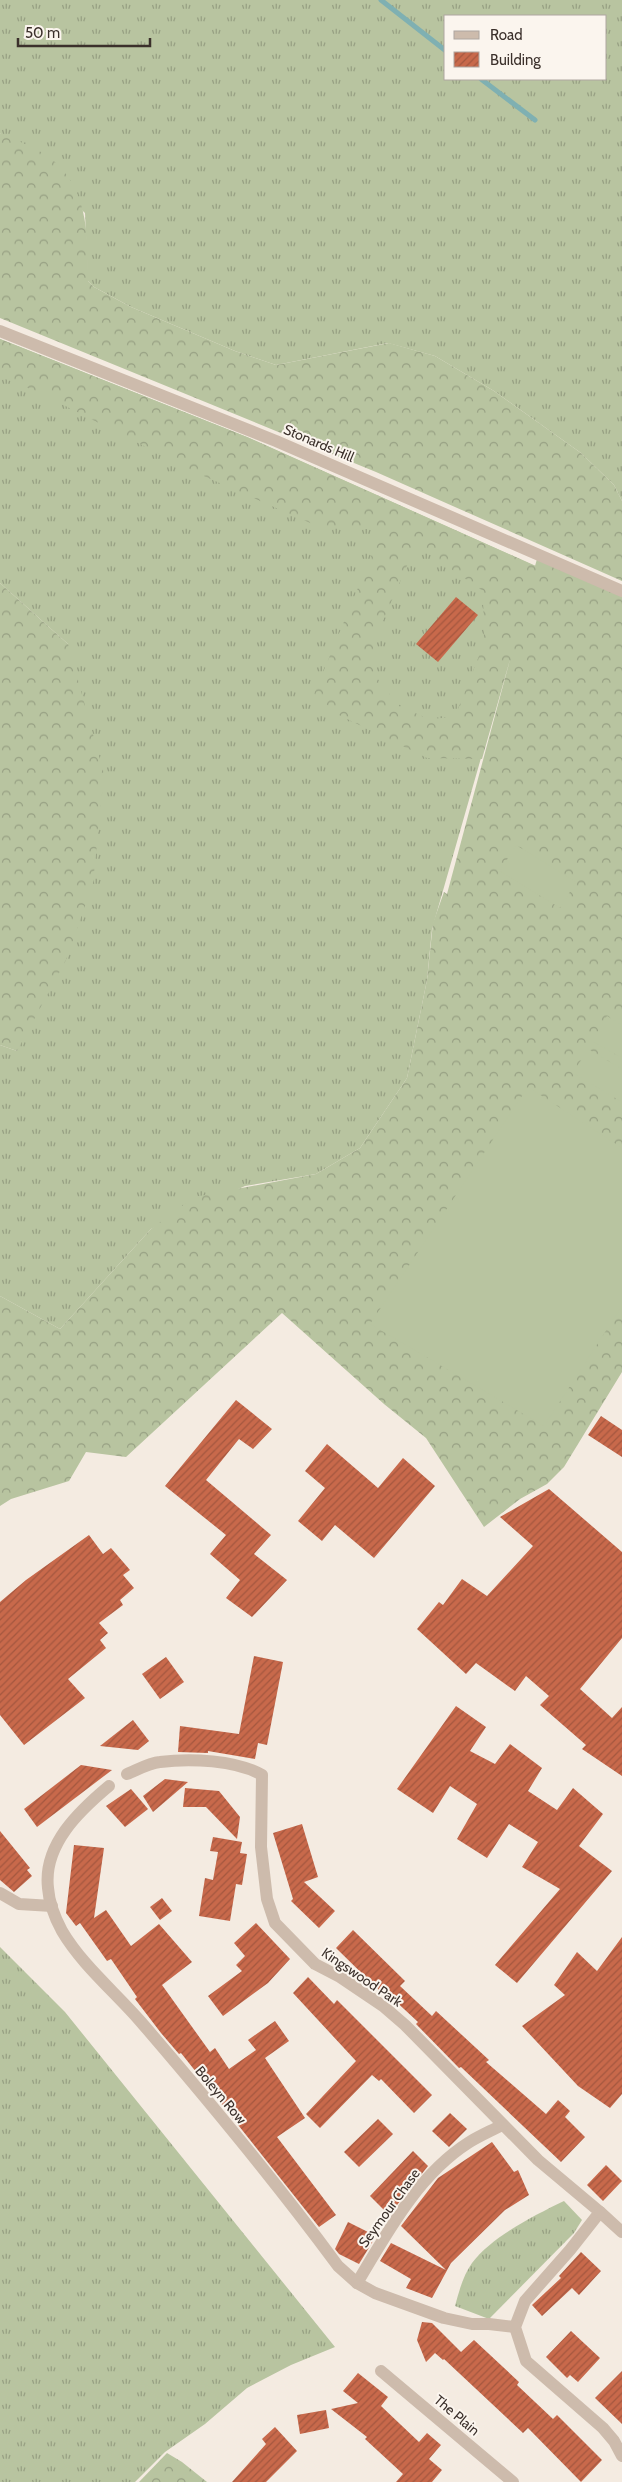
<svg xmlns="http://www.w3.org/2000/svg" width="622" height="2482" font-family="Cabin,sans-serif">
<defs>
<pattern id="grass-tufts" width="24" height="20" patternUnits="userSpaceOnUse" patternTransform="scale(1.25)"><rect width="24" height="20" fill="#b8c4a0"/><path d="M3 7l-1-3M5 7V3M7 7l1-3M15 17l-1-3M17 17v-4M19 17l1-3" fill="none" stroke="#97a083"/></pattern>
<pattern id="forest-crowns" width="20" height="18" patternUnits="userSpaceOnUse" patternTransform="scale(1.25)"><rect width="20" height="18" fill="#b8c4a0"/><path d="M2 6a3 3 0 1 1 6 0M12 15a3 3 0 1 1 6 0" fill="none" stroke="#97a083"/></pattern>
<pattern id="building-hatch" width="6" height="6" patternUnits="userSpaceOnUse" patternTransform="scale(1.25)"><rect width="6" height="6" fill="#c8694b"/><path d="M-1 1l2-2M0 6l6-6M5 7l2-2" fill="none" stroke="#a4573f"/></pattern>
</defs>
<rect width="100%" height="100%" fill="#f4ebe1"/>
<g fill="url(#grass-tufts)" fill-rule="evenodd">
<path d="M0,0h622v501l-8,-16 -33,-32 -87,-62 -59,-35 -47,-13 -112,22 -41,-14 -104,-44 -37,-20 -6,-6 -3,-68 -85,-80zM446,16h160v63h-160z"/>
<path d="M0,339l247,98 289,129 -104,363 -5,51 -20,98 -47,70 -44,26 -71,12 -94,43 -91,100 -60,-33v-251l17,6 51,-407 -68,-61z"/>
<path d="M0,1947l65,65 270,335 -44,18 -44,23 -42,36 -40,28 -30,30h-135z"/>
<path d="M564,2201l18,19 -8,13 -85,86 -34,-13c4,-15 8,-30 17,-43 19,-26 63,-48 92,-62z"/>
</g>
<g fill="url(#forest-crowns)" fill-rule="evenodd">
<path d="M0,133c17,8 41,16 55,29 34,31 33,77 33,119l6,6 37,20 104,44 41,14 113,-22 46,13 59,35 87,62 33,32 8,16v80l-246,-109 -376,-154z"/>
<path d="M0,339l247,98 288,129 2,-7 85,32v781l-58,95 -17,17 -27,15 -36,28 -58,-89 -42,-34 -102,-91 -156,144 -40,-5 -17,29 -58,18 -11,7v-210l60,33 91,-100 43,-32 122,-23 44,-26 47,-70 20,-98 6,-57 11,-31 3,2 64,-238 -29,103 -55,-1 -88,-43 -25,-21 68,-164 -65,-4 -120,-53 -159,-81 -38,-15zM416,545l67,46 1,52 -29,74 -26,2 -30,-13 -22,-28 -2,-39z"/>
<path d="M0,583l68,61 36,130 -11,109 -27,77 -49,91 -17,-6z"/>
<path d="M167,2453l15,9 25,20h-68z"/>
</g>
<g fill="#b8c4a0">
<path d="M516,845l60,37 -16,26 -60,-37z"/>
<path d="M607,1016l15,9v33l-30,-17z"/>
<path d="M588,1049l34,20v33l-49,-29z"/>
<path d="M528,1087l94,61v158l-78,120 -174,-102z"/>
</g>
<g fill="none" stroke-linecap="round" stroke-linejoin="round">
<g stroke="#7fb0b2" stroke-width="5">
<path d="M381,0l65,51"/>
<path d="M481,79l54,41"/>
</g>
</g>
<g fill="url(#building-hatch)">
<path d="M456,597l22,18 -40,47 -22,-18z"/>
<path d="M236,1400l36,29 -19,20 -14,-10 -33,41 65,55 -17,19 33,26 -35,37 -26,-19 14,-18 -30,-26 16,-19 -61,-49z"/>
<path d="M601,1416l21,14v27l-34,-22z"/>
<path d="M327,1444l51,44 25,-30 32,28 -61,72 -39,-33 -13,16 -24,-20 27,-33 -20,-17z"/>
<path d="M549,1489l73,63v86l-42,51 32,29 10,-11v69l-40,-27 4,-4 -46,-40 9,-9 -23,-20 -11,15 -39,-28 -10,11 -49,-45 22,-27 4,3 19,-26 25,17 46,-50 -33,-29z"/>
<path d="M89,1535l14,19 8,-6 19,22 -7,5 11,13 -14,12 3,5 -24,18 9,10 -8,7 6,8 -38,31 17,19 -61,47 -24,-30v-113l26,-22z"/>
<path d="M254,1656l29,6 -16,83 -9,-2 -3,16 -47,-8v2l-30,-1 2,-26 59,8z"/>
<path d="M166,1657l18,25 -24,17 -18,-25z"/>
<path d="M456,1706l30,21 -16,24 25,13 15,-20 32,24 -14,23 29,19 16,-22 30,26 -24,32 33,25 -95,112 -22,-18 65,-76 -38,-22 16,-25 -29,-18 -22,34 -30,-19 20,-35 -27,-18 -17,27 -36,-24z"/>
<path d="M133,1720l16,21 -11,9 -38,-4z"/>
<path d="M81,1765l31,5 -75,57 -13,-18z"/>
<path d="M165,1779l23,3 -35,30 -10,-16z"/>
<path d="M185,1788l34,3 21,26 -3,22 -31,-32h-23z"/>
<path d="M131,1789l17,20 -23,18 -19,-21z"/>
<path d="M302,1824l16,53 -14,5 31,29 -16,17 -28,-27 2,-2 -20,-66z"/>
<path d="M0,1831l30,37 -3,2 5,6 -18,16 -14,-12z"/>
<path d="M213,1837l29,5 -2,11 7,1 -5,31 -6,-1 -6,37 -31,-5 6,-38 8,2 5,-28 -8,-1z"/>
<path d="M74,1845l30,3 -10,70 12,-8 25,36 28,-22 33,38 -30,23 48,67 5,-4 14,21 27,-19 -8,-10 27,-19 14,20 -24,17 40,60 -28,19 59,78 -17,12 -138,-174 -2,1 -18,-21 -26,-34 2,-2 -26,-38 -4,2 -27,-38 -4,3 -10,-13z"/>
<path d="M162,1898l10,13 -12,9 -10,-13z"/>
<path d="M256,1923l34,36 -22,24 -45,33 -15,-20 34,-25 -6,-6 9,-9 -11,-13z"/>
<path d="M353,1930l52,51 -5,5 32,30 4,-5 53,49 -3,2 60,52 12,-14 12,11 -5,6 20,20 -24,25 -100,-95 -2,1 -43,-44 2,-2 -28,-26 -2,3 -52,-51z"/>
<path d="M622,1937v157l-12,14 -32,-22 -56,-60 43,-31 -11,-10 23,-33 20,19z"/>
<path d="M308,1977l26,27 3,-4 95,95 -18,18 -33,-34 -2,2 -7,-6 -52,53 -14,-14 50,-53 -63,-68z"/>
<path d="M450,2113l17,16 -18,18 -17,-16z"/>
<path d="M378,2119l15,15 -34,33 -15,-15z"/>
<path d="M492,2142l22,30 4,-2 11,25 -24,15 -54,53 -19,35 -26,-10 5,-9 -31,-18 11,-18 55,27 -45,-44 37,-48z"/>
<path d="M413,2151l15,15 -39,49 -19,-19z"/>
<path d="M606,2165l16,16 -19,20 -16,-16z"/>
<path d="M348,2222l28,14 -17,28 -20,-10 -4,-5z"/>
<path d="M581,2252l20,19 -22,24 -7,-7 -30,28 -10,-11 29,-27 -2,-2z"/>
<path d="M422,2322l10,1 29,29 13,-12 45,42 -2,3 36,34 4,-4 45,45 -21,22 -53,-54 -5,5 -79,-74 -1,1 -8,-7 -9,9 -9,-22z"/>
<path d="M571,2331l29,27 -22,24 -8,-7 -3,3 -21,-21z"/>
<path d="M622,2371v53l-27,-26z"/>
<path d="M358,2373l30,24 -7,9 38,36 8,-9 14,12 -12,14 13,11 -10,12h-36l7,-8 -38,-35 2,-2 -36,-28 27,-6 -15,-12z"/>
<path d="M326,2410l3,18 -29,6 -3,-19z"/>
<path d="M275,2427l22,24 -31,31h-34l34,-38 -4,-5z"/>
</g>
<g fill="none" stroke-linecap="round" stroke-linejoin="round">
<g stroke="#cdbbac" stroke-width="12">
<path d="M0,331l276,110 346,150"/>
<path d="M127,1774c10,-4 22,-11 33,-12 30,-4 76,-2 102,13l-1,72 6,52 8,24 40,41 25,13 43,29 22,19 133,135 62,52 -30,38 -45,51 -10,26 11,34 77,67 11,13 8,15"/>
<path d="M109,1786c-30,25 -66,59 -61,102 1,14 7,30 14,43 20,34 53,61 79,91 68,79 135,160 197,244l19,17 18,10 69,25 28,6h17l26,3"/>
<path d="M0,1893l19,11 33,2"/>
<path d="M600,2212l22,20"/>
<path d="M357,2283c30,-50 61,-108 111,-140 11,-7 23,-12 34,-18"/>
<path d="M381,2371l132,111"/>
</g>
</g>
<g text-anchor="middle" stroke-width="4" stroke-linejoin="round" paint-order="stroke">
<g font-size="14" fill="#3b302b" stroke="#fbf5ee">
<text transform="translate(319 443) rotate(23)" y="5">Stonards Hill</text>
<text transform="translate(362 1977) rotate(34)" y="5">Kingswood Park</text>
<text transform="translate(221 2095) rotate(50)" y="5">Boleyn Row</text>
<text transform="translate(389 2208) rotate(-54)" y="5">Seymour Chase</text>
<text transform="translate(457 2415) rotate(40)" y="5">The Plain</text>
</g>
</g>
<rect x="444" y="15" width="162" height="65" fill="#fbf5ee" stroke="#aea6a0"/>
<rect x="454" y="31" width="25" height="8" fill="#cdbbac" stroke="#aea6a0"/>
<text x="490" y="40" font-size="15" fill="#3b302b">Road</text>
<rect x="454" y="52" width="25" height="15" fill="url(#building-hatch)" stroke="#aea6a0"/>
<text x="490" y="65" font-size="15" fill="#3b302b">Building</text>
<path d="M18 38v8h132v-8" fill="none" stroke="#3b302b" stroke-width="2.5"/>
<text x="25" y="38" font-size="15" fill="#3b302b" stroke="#fbf5ee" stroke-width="4" paint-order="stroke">50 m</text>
</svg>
